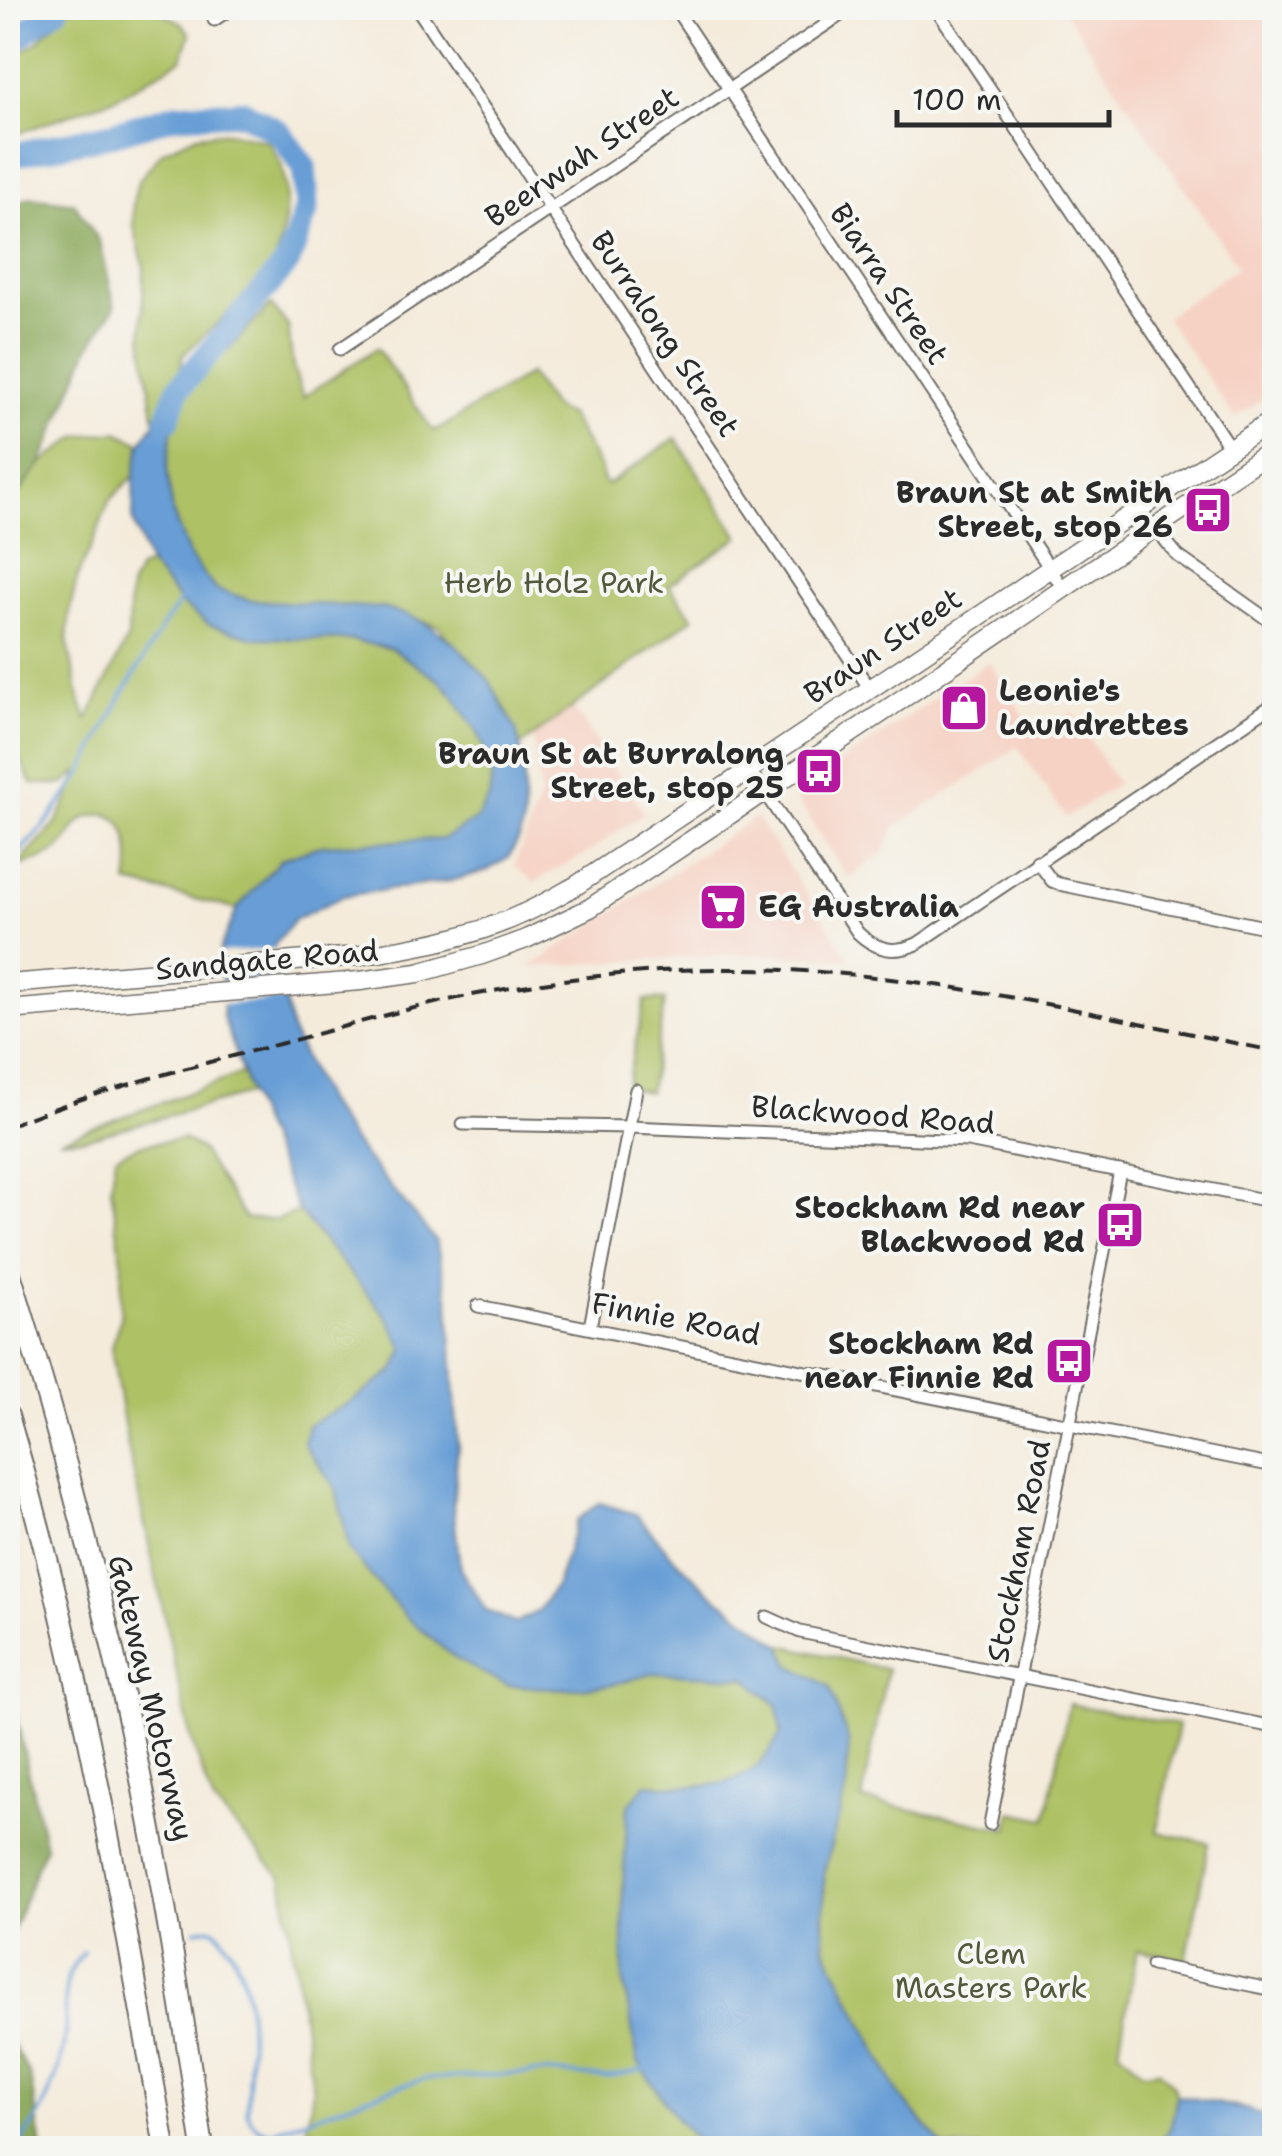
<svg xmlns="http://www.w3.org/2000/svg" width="1282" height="2156" font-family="'Shantell Sans',sans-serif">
<rect width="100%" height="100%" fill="#f6f6f2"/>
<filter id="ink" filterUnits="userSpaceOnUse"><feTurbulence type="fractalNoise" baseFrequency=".01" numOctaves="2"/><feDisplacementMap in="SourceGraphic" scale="20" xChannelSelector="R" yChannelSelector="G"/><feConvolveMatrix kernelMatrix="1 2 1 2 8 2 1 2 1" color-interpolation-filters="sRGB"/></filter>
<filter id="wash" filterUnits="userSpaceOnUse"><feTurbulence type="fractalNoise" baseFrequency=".0048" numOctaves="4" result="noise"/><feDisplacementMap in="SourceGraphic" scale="40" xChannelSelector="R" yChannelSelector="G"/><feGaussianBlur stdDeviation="2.25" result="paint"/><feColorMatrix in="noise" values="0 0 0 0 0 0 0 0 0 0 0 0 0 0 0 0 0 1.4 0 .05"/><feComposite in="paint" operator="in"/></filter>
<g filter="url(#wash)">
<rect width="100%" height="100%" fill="#f4ebdb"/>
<g fill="#f6d2c4">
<path d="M1062,8h212v384l-39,26 -70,-101 73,-50z"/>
<path d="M989,662l46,71 38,-21 44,72 -51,34 -48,-71 -123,80 -11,25 -36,26 -51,-78 1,-9z"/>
<path d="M573,707l71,106 -57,40 -53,29 -20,-17 27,-70 -8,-58z"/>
<path d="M756,817l94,142 -110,-5 -210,13z"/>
</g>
<g fill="#aec165" stroke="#6c7648" stroke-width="2.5">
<path d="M70,8h83l29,15 8,11 -8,25 -67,39 -107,39v-78l28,-16z"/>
<path d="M228,132l40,9 13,23 5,25 -1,32 -9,39 -49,54 -44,41 -5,33 52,-40 41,-43 17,21 5,41 10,30 74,-49 56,83 11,-5 85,-52 23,33 18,9 31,54 1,9 5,6 69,-47 63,99 -70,48 24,33 -173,128c-12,-47 -42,-81 -77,-113l-2,-6 -59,-19 -133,-8 -34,-11 -25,-32 -18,-46 -5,-43 10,-76 -22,30 -13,-85 2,-70 -10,-40 -1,-25 5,-21 25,-30 34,-16z"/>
<path d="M117,432l24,11 -7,33 -25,25 -16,42 -15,32 -8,34 -3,31 12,57 8,23 41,-82 2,-50 9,-19 10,-5 36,43 113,32 52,1 42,9 48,32 14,15 24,37 15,38 -4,27 -12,21 -34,20 -120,6 -42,14 -44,50 -109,-26c5,-27 3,-81 -40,-66 -14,5 -17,21 -27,30 -12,11 -28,15 -44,19l38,-41 13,-25 10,-29 -14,13h-32l-24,-50v-226l33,-44 38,-28z"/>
<path d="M645,1000h20l-16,92 -23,-4z"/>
<path d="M243,1073l9,20 -165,45 -28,2z"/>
<path d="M183,1139l18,11 44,69 31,1 22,-9 90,107 17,31 -10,21 -44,32 -43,23 -4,19 32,45 14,62 157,134 59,4 44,-4 45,-12 91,5 32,28 3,28c-6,9 -12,19 -19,27 -29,32 -77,26 -116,23l31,335 29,29h-403l10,-58 -31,-212 -69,-76 -22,-63 -63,-292 -17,-100 9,-27 2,-58 -11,-75 5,-31 24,-11z"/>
<path d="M781,1645l106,24 -25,131 146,29 3,-17 35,7 23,-115 109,21 -21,107 52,11 -23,117 -49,-10 -18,100 24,22 16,-2 14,15 4,10 -7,37 -14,14 -6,2h-205l-45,-52 -76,-150v-75l22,-81 -17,-103 -39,-22z"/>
</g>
<g fill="#8aa75a" stroke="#5a6942" stroke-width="2.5">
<path d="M31,197l43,6 26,39 15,65 -26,41 -48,116 -33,44v-302z"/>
<path d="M8,1680l37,166 -34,89 -3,47z"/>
<path d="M8,2037l22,39 12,72h-34z"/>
</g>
<g fill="#679ed5" stroke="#496480" stroke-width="2.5">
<path d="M178,389l-11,79 5,43 18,46 25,32 34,11 133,8 26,7 21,10 27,20 33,35 27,50 8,34v54l-5,21 -11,19 -22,13 -36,10 -107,15 -48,23 -21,26 17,85 35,72 32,46 78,93 13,60 9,145 -5,59 7,64 26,41 29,13 23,-12 19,-28 20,-63 22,-17 37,11 36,42 41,39 68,50 9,20 39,21 20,56 -3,48 -22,81v75l76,150 45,52h-239l-29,-29 -39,-57 -15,-84v-94l5,-78 18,-22c39,3 87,9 116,-23 7,-8 13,-18 19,-27l-3,-28 -32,-28 -91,-5 -45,12 -44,4 -59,-4 -51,-26 -50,-42 -56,-66 -14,-62 -32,-45 4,-19 43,-23 44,-32 9,-21 -16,-31 -90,-108 -44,-103 -31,-90 -3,-68 17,-40 44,-50 42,-14 120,-6 34,-20 12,-21 4,-27 -15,-38 -24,-37 -14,-15 -48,-32 -42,-9 -95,-2 -45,-13 -25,-18 -36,-43 -16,-43 1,-45 7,-33z"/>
<path d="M1177,2095l73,15 24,9v29h-124c24,-12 22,-29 27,-53z"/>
</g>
<g fill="#f4ebdb">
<path d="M280,948l5,23 -68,5 -1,-23z"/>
<path d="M286,976l4,23 -72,6 -1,-23z"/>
</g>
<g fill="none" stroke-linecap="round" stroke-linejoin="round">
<g stroke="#679ed5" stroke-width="4">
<path d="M8,864l36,-38 37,-51 44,-85 41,-69 17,-23"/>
<path d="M196,1930c2,-1 14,-2 16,-1 8,2 12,11 16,17 30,42 21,116 19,165 4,13 10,18 23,21l124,-44 32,-9 124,-7 56,6 41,-9"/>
<path d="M16,2148c26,-30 45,-74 49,-114 2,-20 -3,-43 5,-62 3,-7 9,-14 13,-20"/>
</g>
<g stroke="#679ed5" stroke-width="25">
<path d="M8,44l49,-36"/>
<path d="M8,156l104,-22 64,-19 67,-3 36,20 25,35 3,41 -19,54 -110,127 -11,31"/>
</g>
</g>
</g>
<g filter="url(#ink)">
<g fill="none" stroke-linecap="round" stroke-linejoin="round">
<g stroke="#716e69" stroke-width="15">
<g id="minor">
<path d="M417,8l453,681"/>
<path d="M675,8l388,580"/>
<path d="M936,8l294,440"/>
<path d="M214,20l18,-12"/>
<path d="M340,349l511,-341"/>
<path d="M1261,457l13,18"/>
<path d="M1155,528l23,28 96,68"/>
<path d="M749,769l109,164c18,17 36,21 59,11l357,-240"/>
<path d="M1037,861l15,20 7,3 215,45"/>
<path d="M463,1124l166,3 339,14 306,61"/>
<path d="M478,1306l796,160"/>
<path d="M590,1327l46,-237"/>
<path d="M767,1617l33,15 474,95"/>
<path d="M990,1824l130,-653"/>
<path d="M1152,1965l122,25"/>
</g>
</g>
<g stroke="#716e69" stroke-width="21">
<g id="trunk">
<path d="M8,984l349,-28c56,-8 114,-18 165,-42 19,-8 37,-19 55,-29l697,-466"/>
<path d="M8,1010l352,-29 58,-8 64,-18 44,-16 64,-31 296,-198 193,-132 195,-129"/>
</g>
</g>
<g stroke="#716e69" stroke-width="24">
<g id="motorway">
<path d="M8,1267c63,200 115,405 152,612 16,89 29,180 43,269"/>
<path d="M8,1416c71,239 114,486 157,732"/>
</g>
</g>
<use href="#minor" stroke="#fff" stroke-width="11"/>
<use href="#trunk" stroke="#fff" stroke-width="18"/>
<use href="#motorway" stroke="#fff" stroke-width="20"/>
<path stroke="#2b2b2b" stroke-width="4" stroke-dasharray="15 8" stroke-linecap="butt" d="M8,1126c89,-36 182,-59 275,-83 53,-14 107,-30 161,-42 123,-27 250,-38 376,-29 153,11 304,49 454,79"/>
</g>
</g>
<defs>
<g id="bus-square" transform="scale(2.5)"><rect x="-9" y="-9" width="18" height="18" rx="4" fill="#b5179e" stroke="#f6f6f2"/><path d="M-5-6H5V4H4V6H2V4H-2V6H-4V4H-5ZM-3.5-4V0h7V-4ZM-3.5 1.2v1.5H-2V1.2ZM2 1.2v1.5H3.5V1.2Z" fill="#fff"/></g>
<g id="shop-square" transform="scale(2.5)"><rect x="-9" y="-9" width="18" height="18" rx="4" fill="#b5179e" stroke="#f6f6f2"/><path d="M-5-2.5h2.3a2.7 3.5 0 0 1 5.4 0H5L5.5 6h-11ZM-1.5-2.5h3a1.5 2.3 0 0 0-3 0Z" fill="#fff"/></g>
<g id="supermarket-square" transform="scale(2.5)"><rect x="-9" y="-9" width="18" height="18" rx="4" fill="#b5179e" stroke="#f6f6f2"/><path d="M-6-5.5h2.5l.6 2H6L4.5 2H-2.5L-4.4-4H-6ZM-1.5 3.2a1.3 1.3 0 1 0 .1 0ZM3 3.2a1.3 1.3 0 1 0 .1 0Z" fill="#fff"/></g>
</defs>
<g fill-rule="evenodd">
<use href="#bus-square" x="1208" y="510"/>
<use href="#shop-square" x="964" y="708"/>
<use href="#bus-square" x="819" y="771"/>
<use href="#supermarket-square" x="723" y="907"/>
<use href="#bus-square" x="1120" y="1225"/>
<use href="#bus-square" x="1069" y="1361"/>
</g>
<g text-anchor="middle" stroke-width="8" stroke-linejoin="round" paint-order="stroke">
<g font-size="30" fill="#2b2b2b" stroke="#f6f6f2">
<text transform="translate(582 157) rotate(-34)" y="10">Beerwah Street</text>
<text transform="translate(889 284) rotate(56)" y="10">Biarra Street</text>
<text transform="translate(665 334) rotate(56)" y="10">Burralong Street</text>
<text transform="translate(883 646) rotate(-34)" y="10">Braun Street</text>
<text transform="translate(267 960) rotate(-5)" y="10">Sandgate Road</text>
<text transform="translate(873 1115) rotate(4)" y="10">Blackwood Road</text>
<text transform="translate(676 1319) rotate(11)" y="10">Finnie Road</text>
<text transform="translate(1019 1551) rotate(-79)" y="10">Stockham Road</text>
<text transform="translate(151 1698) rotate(77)" y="10">Gateway Motorway</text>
</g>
<g font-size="30" font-weight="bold" fill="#2b2b2b" stroke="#f6f6f2" text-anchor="end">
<text x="1173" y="503">Braun St at Smith<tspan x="1173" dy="34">Street, stop 26</tspan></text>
<text x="999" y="701" text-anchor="start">Leonie's<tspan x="999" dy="34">Laundrettes</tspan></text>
<text x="784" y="764">Braun St at Burralong<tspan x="784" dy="34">Street, stop 25</tspan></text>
<text x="758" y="917" text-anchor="start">EG Australia</text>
<text x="1085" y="1218">Stockham Rd near<tspan x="1085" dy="34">Blackwood Rd</tspan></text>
<text x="1034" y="1354">Stockham Rd<tspan x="1034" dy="34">near Finnie Rd</tspan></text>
</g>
<g font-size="30" fill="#52583c" stroke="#f6f6f2">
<text x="554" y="593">Herb Holz Park</text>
<text x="991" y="1964">Clem<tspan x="991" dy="34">Masters Park</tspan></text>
</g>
</g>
<rect width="1282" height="2156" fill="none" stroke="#f6f6f2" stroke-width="40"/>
<path d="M897 110v15h212v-15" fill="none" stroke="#2b2b2b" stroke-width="5"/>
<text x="912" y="110" font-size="30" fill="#2b2b2b" stroke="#f6f6f2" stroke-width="8" paint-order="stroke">100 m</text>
</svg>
